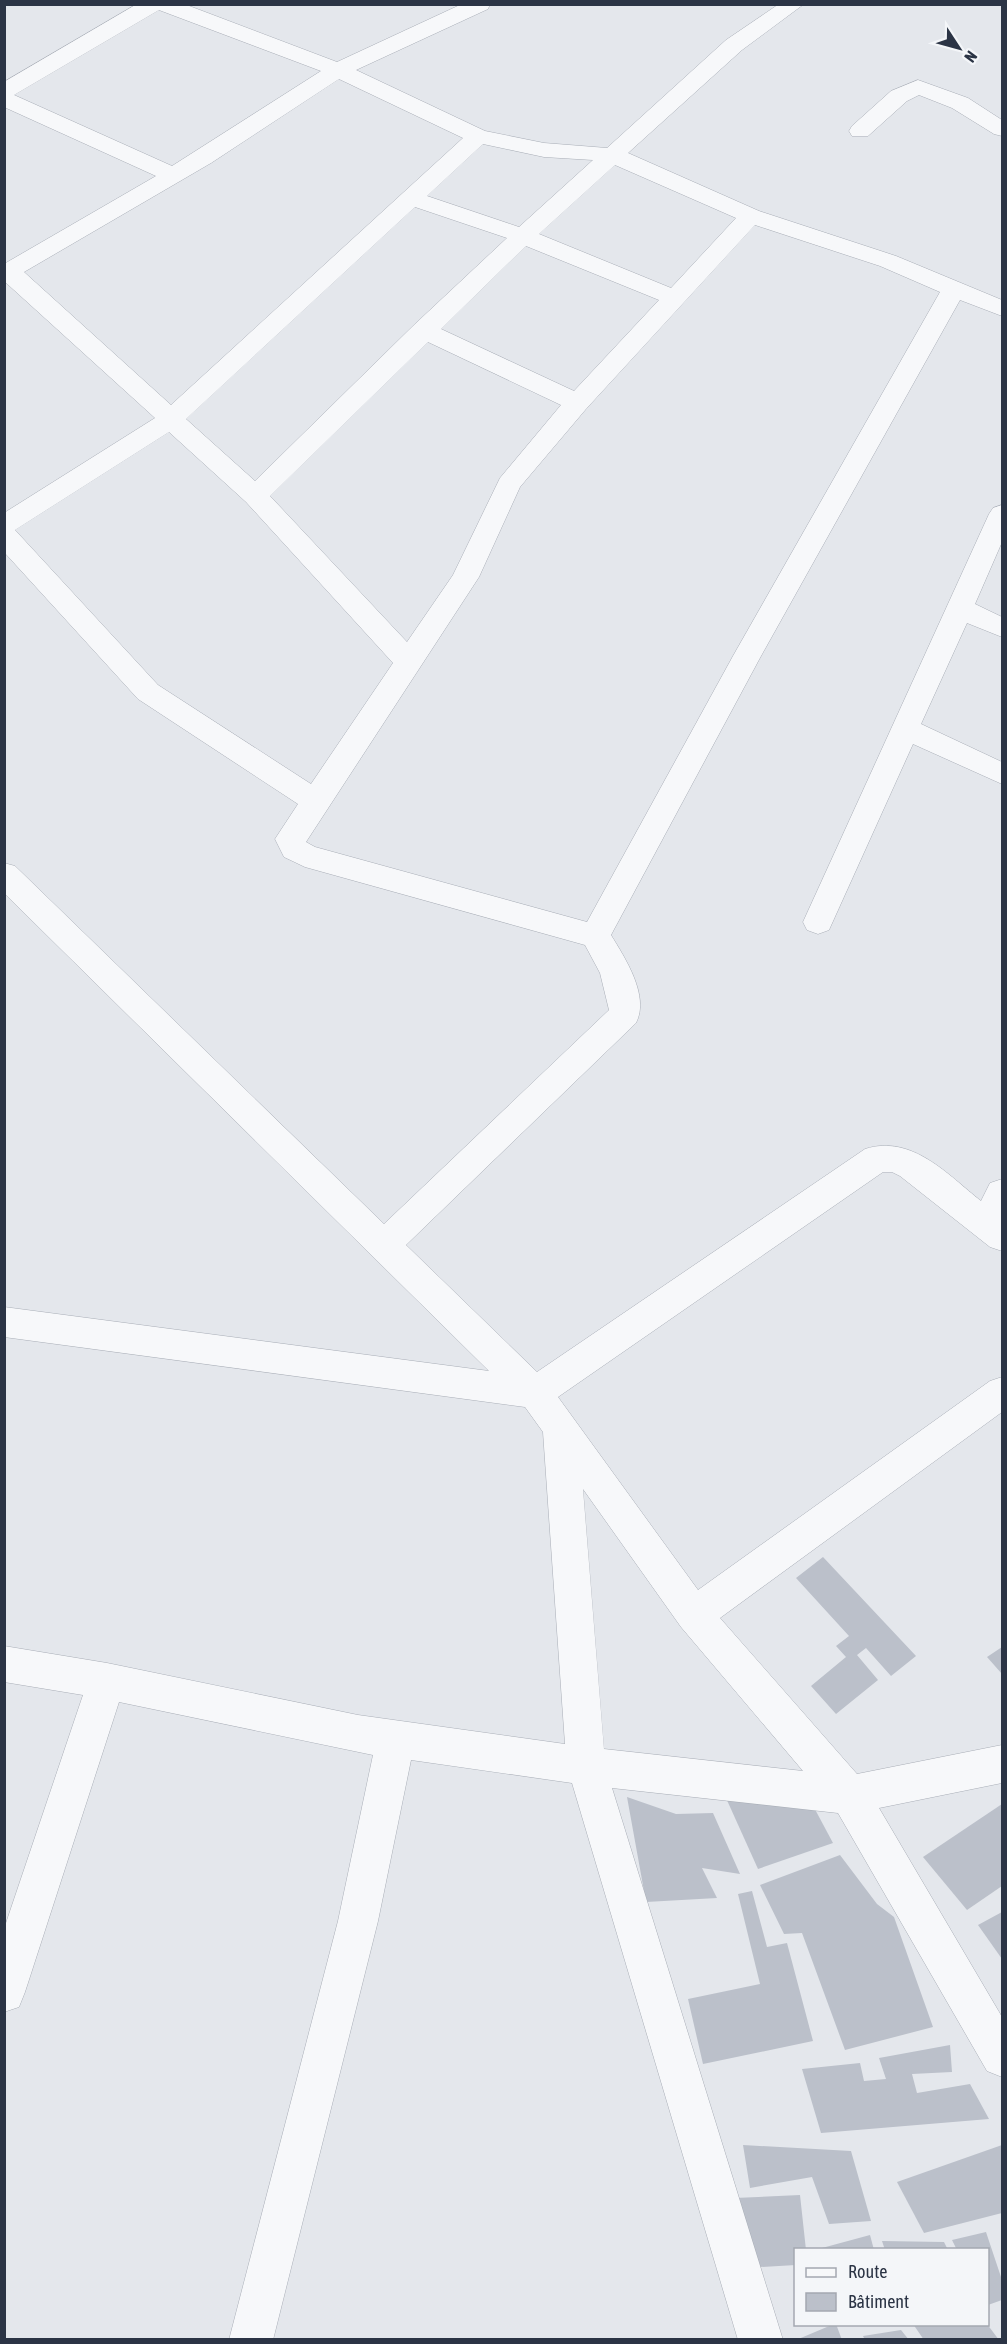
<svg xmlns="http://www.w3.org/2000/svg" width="1007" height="2344" font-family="'Asap Condensed',sans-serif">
<rect width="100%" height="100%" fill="#e4e7ec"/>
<g fill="#bbc0ca">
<path d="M823,1557l93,99 -25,20 -25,-28 -9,7 21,25 -42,34 -25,-28 35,-29 -10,-11 13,-10 -53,-58z"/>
<path d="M1002,1647v27l-15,-17z"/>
<path d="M627,1797l49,17 37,-1 27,61 -38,-6 15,30 -71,4z"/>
<path d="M726,1798l84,2 23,43 -75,26z"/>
<path d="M1002,1804v82l-35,24 -44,-53z"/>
<path d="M840,1855l37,49 17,13 39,110 -88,23 -43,-117 -18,1 -24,-49z"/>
<path d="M752,1891l15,56 20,-4 26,98 -110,23 -15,-65 72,-15 -22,-90z"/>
<path d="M1002,1912v47l-24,-34z"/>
<path d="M950,2045l2,27 -40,2 5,19 53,-9 19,35 -168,14 -19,-64 58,-6 4,18 22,-2 -7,-21z"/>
<path d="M743,2145l108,6 20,70 -42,3 -17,-47 -62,11z"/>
<path d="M1002,2145v68l-78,20 -27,-51z"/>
<path d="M800,2195l6,55h-10v15l-54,3 -7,-70z"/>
<path d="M986,2232l16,48v20l-14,5v-55h-31l-5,-10z"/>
<path d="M870,2235l4,15h-52v-2z"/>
<path d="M882,2241l62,1 4,8h-63z"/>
<path d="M836,2324l6,16h-46l38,-16z"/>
<path d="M913,2324h74l12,16h-75z"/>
<path d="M901,2330l8,10h-44l-2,-4z"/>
</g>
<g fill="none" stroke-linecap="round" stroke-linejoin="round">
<g stroke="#a9aeb7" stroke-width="1">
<g id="minor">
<path d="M137,4h47l153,58 125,-58h28l-2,5 -132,61 129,61 59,12 63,5 119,-108 53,-36h25l-62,46 -114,103 131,58 137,45 106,44v16l-42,-16 -199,356 -150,279c14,23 39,61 25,88l-230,222 131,127 328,-223c47,-15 83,26 116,52l9,-18 12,-4v72l-12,-4 -90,-71 -8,-4h-9l-325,225 140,193 292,-209 12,-4v35l-282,206 137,156 145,-29v38l-123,25 123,209v60l-15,-6 -149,-258 -226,-25 171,552h-45l-166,-557 -161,-23 -33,161 -105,419h-44l109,-419 35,-166 -254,-53 -94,290 -6,15 -15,5v-83l79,-234 -79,-13v-36l103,17 251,52 207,29 -22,-312 -18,-25 -521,-70v-30l485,64 -485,-478v-30l11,3 369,358 225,-214 -9,-37 -15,-28 -280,-78 -21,-10 -9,-18 23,-35 -160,-105 -134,-147v-39l151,-95 -151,-137v-17l152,-88 -152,-69v-25zM159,10l162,61 -149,95 -158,-71zM339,79l124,59 -292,267 -147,-133 187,-109zM483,144l61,13 49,3 -74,67 -92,-31zM615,165l121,53 -65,70 -132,-54zM415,207l92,31 -93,87 -159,156 -69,-62zM755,225l125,41 60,26 -207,364 -146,266 -272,-75 -9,-5 173,-265 41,-90 66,-78zM526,246l133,54 -85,91 -133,-62zM428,342l133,63 -61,73 -47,97 -46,67 -137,-146zM169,432l77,70 147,161 -82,121 -153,-99 -143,-155zM583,1489l98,138 122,144 -199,-22z"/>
<path d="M918,80l50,18 34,22v16l-8,-2 -42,-26 -33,-13 -12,6 -39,35h-16l-3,-5 3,-5 39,-35z"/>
<path d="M1002,505v37l-27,62 27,13v20l-35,-14 -46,101 81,38v22l-89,-40 -84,186 -11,4 -11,-4 -4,-8 186,-408 4,-6z"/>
</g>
</g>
<use href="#minor" fill="#f7f8fa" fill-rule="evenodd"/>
</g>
<rect width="1007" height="2344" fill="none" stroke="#2b3445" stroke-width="12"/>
<rect x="794" y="2248" width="195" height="78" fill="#f4f6f9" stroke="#a4a8b1" stroke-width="1.5"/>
<rect x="806" y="2268" width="30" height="9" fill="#f7f8fa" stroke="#a4a8b1" stroke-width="1.5"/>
<text x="848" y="2278" font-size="18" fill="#2b3445">Route</text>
<rect x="806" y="2293" width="30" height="18" fill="#bbc0ca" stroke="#a4a8b1" stroke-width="1.5"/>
<text x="848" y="2308" font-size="18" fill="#2b3445">Bâtiment</text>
<g transform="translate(959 48) rotate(126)" stroke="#f4f6f9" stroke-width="4.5" paint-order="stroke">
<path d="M0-4.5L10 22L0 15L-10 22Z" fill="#2b3445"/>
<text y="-9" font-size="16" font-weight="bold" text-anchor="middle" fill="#2b3445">N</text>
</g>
</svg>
